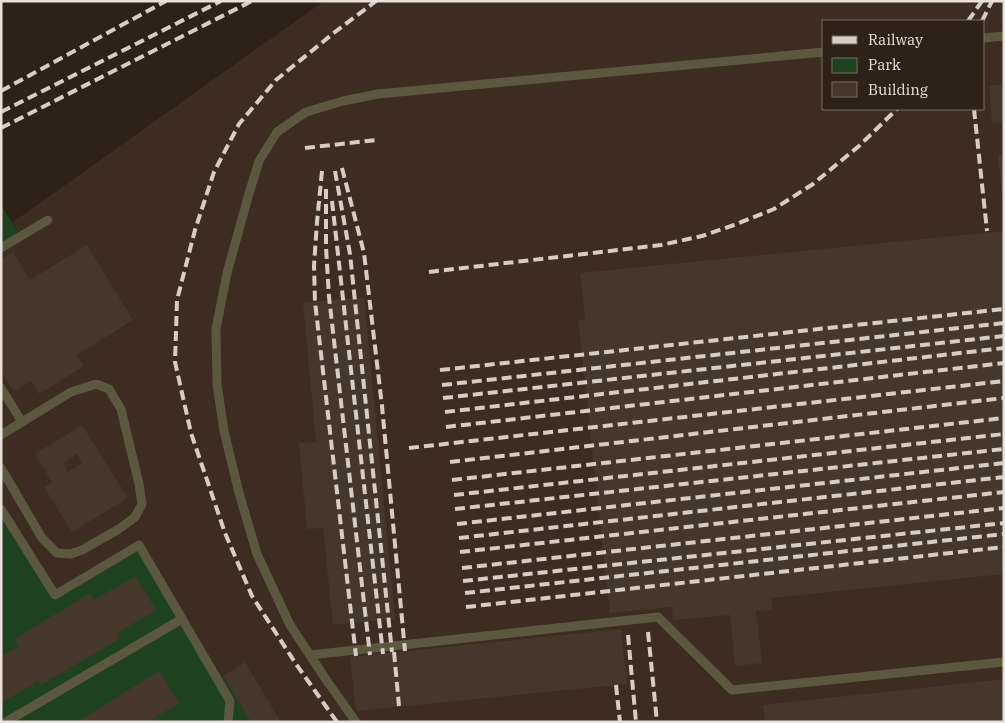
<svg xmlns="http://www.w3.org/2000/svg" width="1005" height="723" font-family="'IBM Plex Serif',serif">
<rect width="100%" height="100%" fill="#2e2117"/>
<path fill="#3c2c22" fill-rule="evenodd" d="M324,1h680v721h-1003v-474l20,-12 -8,-14zM824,21h160v88h-160z"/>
<g fill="#1e411f">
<path d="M1,205l20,31 -20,12z"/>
<path d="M1,509l54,86 84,-50 78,134 6,-3 28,46h-250z"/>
</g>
<g fill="#45372c" fill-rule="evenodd">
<path d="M1004,84v38l-12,1 -3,-37z"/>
<path d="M1004,154v43h-2l-4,-42z"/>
<path d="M1004,231v343l-232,24v12l-16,1 6,52 -27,3 -5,-51 -57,5 -1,-13 -62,6 -32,-293 7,-1 -5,-46z"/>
<path d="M87,245l46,75 -56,35 7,11 -45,28 -8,-13 -17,11 -13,-21v-112l12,-7 17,28z"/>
<path d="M364,297l31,322 -62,6 -10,-97 -16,1 -8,-86 17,-1 -13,-139z"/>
<path d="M82,425l46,73 -56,34 -28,-45 8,-5 -17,-28zM77,454l5,9 -14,9 -5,-9z"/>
<path d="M135,576l21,34 -40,24 3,5 -78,46 -3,-4 -37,22v-46l18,-11 -5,-7 76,-46 4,7z"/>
<path d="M621,629l6,55 -271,27 -6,-54z"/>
<path d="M245,662l36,60h-30l-28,-46z"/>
<path d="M159,671l20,32 -31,19h-71z"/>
<path d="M1004,679v43h-239l-2,-17z"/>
</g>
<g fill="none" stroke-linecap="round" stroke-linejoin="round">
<g stroke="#5c5840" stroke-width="9">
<path d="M984,38l20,-2"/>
<path d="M1,248l47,-28"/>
<path d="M1,388l21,34"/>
<path d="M1,435l70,-43 25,-8 13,5 12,20 18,75 3,20 -7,13 -16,12 -37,21 -11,4 -14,-1 -15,-15 -41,-70"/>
<path d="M1,509l54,86 84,-50 91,156 -2,21"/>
<path d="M310,655l348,-38 74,73 272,-28"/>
<path d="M6,722l176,-103"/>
<path d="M356,722l-29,-41 -37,-56 -33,-71 -18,-61 -15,-62 -7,-47 -1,-55 11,-56 21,-76 11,-36 18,-29 29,-20 37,-11 35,-7 446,-42"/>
</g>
<g stroke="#d6cdc6" stroke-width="4" stroke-dasharray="10 5" stroke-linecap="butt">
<path d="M968,21l14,-20"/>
<path d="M982,21l10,-20"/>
<path d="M1,91l165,-90"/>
<path d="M974,109l13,122"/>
<path d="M1,112l220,-111"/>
<path d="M1,128l251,-127"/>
<path d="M305,148l71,-8"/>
<path d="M342,168l22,85 18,153 23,245"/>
<path d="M322,171l-5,51 -3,44 1,36 41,354"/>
<path d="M335,171l15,83 42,398"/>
<path d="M326,189v58l3,50 41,358"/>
<path d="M332,201l51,453"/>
<path d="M429,272l232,-27 41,-9 32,-11 40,-16 39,-25 46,-38 38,-37"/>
<path d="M440,370l564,-61"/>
<path d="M442,385l562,-62"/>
<path d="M443,398l561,-62"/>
<path d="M445,412l559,-64"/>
<path d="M446,427l558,-64"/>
<path d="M409,448l595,-67"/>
<path d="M450,462l554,-64"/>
<path d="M452,480l552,-62"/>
<path d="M454,495l550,-61"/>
<path d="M455,509l549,-60"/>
<path d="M457,524l547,-61"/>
<path d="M459,538l545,-61"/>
<path d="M460,552l544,-60"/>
<path d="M462,568l542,-60"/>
<path d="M463,581l541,-58"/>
<path d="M465,593l539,-59"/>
<path d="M466,607l538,-60"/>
<path d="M648,632l9,90"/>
<path d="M628,635l8,87"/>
<path d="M394,652l5,54"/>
<path d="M616,685l4,37"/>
<path d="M337,722l-41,-58 -44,-68 -27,-63 -34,-100 -16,-71 2,-62 18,-70 19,-58 25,-48 37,-44 59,-48 41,-31"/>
</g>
</g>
<rect width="1005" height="723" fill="none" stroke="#e9e0d9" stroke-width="5"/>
<rect x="822" y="20" width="162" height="90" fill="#2e2117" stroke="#796d65"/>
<rect x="832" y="36" width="25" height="8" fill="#d6cdc6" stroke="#796d65"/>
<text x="868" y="45" font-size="15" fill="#e9e0d9">Railway</text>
<rect x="832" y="58" width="25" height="15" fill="#1e411f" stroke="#796d65"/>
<text x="868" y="70" font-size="15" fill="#e9e0d9">Park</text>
<rect x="832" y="82" width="25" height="15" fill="#45372c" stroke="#796d65"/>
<text x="868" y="95" font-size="15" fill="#e9e0d9">Building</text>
</svg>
